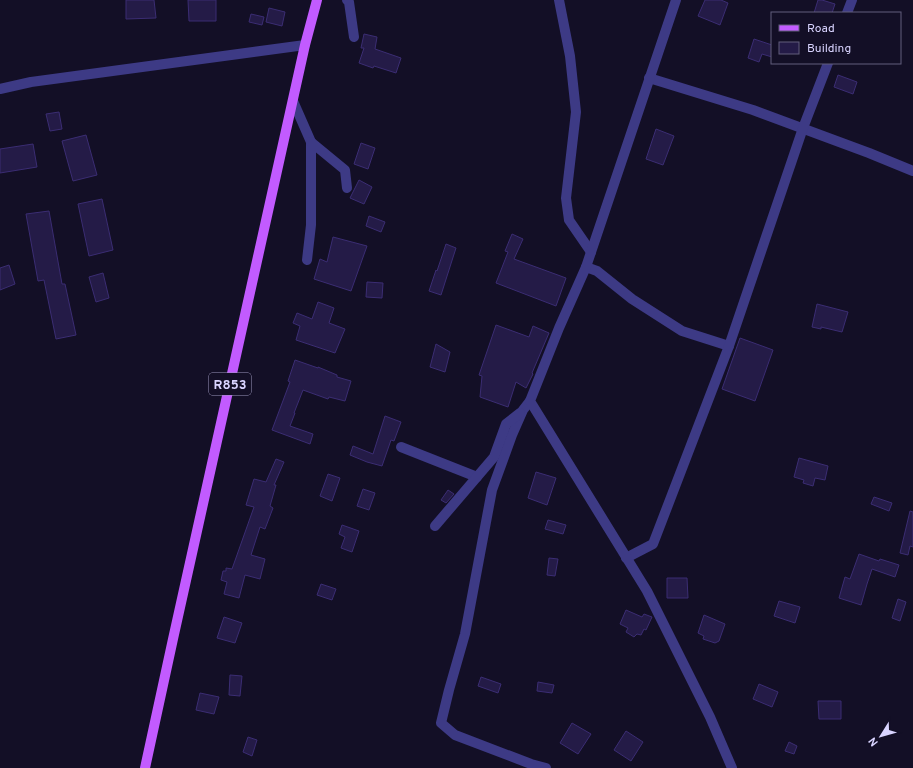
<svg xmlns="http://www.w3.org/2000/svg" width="913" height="768" font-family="Overpass,sans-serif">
<rect width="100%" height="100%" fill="#130f26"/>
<g fill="#241b47" stroke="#3b2d73">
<path d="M126,0h28l2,18 -30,1z"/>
<path d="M188,0h28v21h-27z"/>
<path d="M705,0h16l7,3 -8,22 -22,-9z"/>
<path d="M818,0h4l13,4 -3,9h-18z"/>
<path d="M269,8l16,4 -3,14 -16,-4z"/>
<path d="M251,14l13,3 -2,8 -13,-3z"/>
<path d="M364,34l13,3 -2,12 26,9 -5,15 -22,-7 -1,2 -14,-5 5,-15h-3z"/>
<path d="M754,39l18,6v12l-10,-3 -3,8 -11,-4z"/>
<path d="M838,75l19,7 -4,12 -19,-7z"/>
<path d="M59,112l3,17 -12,2 -4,-17z"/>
<path d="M656,129l18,7 -11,29 -17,-6z"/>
<path d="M86,135l11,40 -24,6 -11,-40z"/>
<path d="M361,143l14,5 -7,21 -14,-5z"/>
<path d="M33,144l4,23 -37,6v-24z"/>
<path d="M359,180l13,7 -8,17 -14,-6z"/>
<path d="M102,199l11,51 -24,6 -11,-52z"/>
<path d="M49,211l13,73h3l11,51 -20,4 -12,-59 -6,1 -12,-67z"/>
<path d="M369,216l16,6 -4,10 -15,-6z"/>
<path d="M512,234l11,5 -9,20 52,19 -10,28 -60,-23 12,-31 -3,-1z"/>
<path d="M333,237l34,9 -16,45 -37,-12 6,-20 7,3z"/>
<path d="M446,244l10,4 -15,47 -12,-4 7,-21 1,1z"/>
<path d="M9,265l6,19 -15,6v-22z"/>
<path d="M103,273l6,25 -13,4 -7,-25z"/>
<path d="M367,282l16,1 -1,15 -16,-1z"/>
<path d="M318,302l16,6 -5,15 16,6 -10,24 -39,-13 4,-14 -7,-3 4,-10 15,6z"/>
<path d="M817,304l31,8 -6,20 -21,-5v2l-9,-2z"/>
<path d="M496,325l33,12 4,-11 16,7 -17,40 1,1 -7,14 -10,-6 -8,25 -28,-10 2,-21 -3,-1z"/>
<path d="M740,338l33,12 -18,51 -33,-12z"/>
<path d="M436,344l14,8 -5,20 -15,-5z"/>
<path d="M295,360l23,8v-1l19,8v2l14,4 -6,20 -16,-4 -1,2 -25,-9 -9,23h1l-5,13 23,8 -3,10 -38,-14 18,-48 -2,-1z"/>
<path d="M385,416l16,6 -7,19 -3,-1 -9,26 -15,-4 -17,-7 3,-9 20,8z"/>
<path d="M799,458l29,8 -3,14 -10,-2 -2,8 -10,-3 1,-3 -10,-3z"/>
<path d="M276,459l8,3 -10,23h2l-6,21 3,2 -8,21 -5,-2 -9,28 14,4 -5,20 -15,-4 -6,23 -15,-4 3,-12 -6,-2 2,-9h3v-3l6,1 22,-62 -8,-2 8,-26 12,3z"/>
<path d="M536,472l20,6 -9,27 -19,-7z"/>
<path d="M328,474l12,4 -8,23 -12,-5z"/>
<path d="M363,489l12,4 -6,17 -12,-4z"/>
<path d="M448,490l6,4 -8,9 -5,-3z"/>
<path d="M874,497l18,6 -3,8 -18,-7z"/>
<path d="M910,511l3,1v35l-3,-1 -2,9 -8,-2z"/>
<path d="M548,520l18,5 -3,9 -18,-5z"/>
<path d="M342,525l17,6 -7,21 -11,-4 4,-11 -6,-3z"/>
<path d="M859,554l20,7 1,-2 19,6 -4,12 -23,-8 -5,15 -6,21 -22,-7 6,-21 5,2z"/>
<path d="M549,558l9,1 -3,17 -8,-1z"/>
<path d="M667,578h20l1,20h-21z"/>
<path d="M321,584l15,5 -4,11 -15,-5z"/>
<path d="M898,599l8,3 -6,19 -8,-3z"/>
<path d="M779,601l21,6 -5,16 -21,-7z"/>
<path d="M626,610l16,7 2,-3 8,3 -6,13 -2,-1 -3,6 -4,-1 -3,3 -8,-5 2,-4 -8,-4z"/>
<path d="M704,615l21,9 -6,17 -4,2 -12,-4 1,-3 -6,-3z"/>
<path d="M224,617l18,6 -7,20 -18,-5z"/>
<path d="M230,675l12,1 -2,20 -11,-1z"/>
<path d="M481,677l20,7 -3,9 -20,-7z"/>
<path d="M538,682l16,3 -2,8 -15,-2z"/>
<path d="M759,684l19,8 -6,15 -19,-8z"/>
<path d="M200,693l19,4 -5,17 -18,-4z"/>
<path d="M818,701h23v18h-22z"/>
<path d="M572,723l19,11 -13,20 -18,-11z"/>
<path d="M626,731l17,11 -12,19 -17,-11z"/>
<path d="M248,737l9,3 -5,16 -9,-4z"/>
<path d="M789,742l8,4 -3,8 -9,-3z"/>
</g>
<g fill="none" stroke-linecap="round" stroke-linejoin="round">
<g stroke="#3d3a85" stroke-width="10">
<path d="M347,0l2,2 5,35"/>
<path d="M559,0l11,56 6,56 -10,86 3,22 22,32"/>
<path d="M847,13l5,-13"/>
<path d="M649,78l104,32 116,43 44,18"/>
<path d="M0,89l31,-7 274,-37"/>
<path d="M293,101l18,41v83l-4,35"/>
<path d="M311,142l34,28 2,18"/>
<path d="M586,267l11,4 35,28 50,32 47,15"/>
<path d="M530,401l-7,9 -11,25 -20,55 -27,144 -16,56 -8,33 14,12 76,29 15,4"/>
<path d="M401,447l76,30"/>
<path d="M435,526l59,-69 12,-33 14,-11"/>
<path d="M626,558l27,-14 76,-198 74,-218 25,-65"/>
</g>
<path stroke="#3d3a85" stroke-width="10" d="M676,0l-90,267 -27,61 -29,73 117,190 63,126 22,51"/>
<path stroke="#c25bff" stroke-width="10" d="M145,768l28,-129 132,-594 12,-45"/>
</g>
<g text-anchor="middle" stroke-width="3" stroke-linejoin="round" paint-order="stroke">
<rect fill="#130f26" stroke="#9e99be" stroke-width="1" x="209" y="373" width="42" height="22" rx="3"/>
<g font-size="13" font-weight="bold" fill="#d9d4ff">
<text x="230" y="389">R853</text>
</g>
</g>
<rect x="771" y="12" width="130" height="52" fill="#130f26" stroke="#625e7d"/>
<rect x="779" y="25" width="20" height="6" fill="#c25bff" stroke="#625e7d"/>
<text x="807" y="32" font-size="12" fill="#d9d4ff">Road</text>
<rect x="779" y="42" width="20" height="12" fill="#241b47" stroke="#625e7d"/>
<text x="807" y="52" font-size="12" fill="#d9d4ff">Building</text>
<g transform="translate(881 736) rotate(233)" stroke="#130f26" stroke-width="3" paint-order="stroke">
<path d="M0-3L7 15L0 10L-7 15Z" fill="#d9d4ff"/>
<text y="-6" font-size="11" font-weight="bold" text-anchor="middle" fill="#d9d4ff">N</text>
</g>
</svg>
